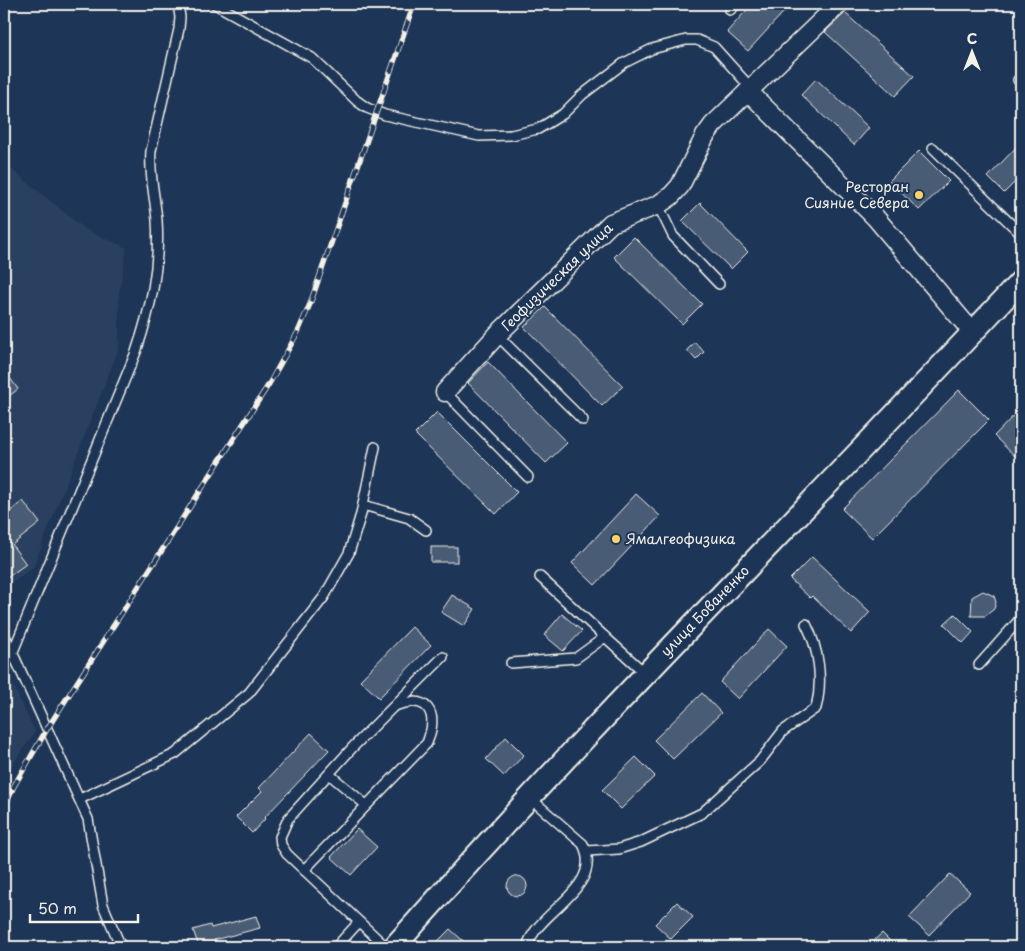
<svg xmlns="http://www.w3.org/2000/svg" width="1025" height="951" font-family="'Playpen Sans',sans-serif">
<rect width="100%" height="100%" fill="#1d3557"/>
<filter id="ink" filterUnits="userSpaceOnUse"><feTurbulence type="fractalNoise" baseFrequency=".02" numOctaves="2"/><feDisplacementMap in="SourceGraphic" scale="10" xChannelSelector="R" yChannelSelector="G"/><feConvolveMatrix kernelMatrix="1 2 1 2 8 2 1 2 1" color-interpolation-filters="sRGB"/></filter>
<g filter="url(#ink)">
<g fill="#2a4060">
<path d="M4,163l82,67 41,18 -8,46v54l-86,220 -29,19z"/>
<path d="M4,666l31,66 -31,45z"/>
</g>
<g fill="#485b74" stroke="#f4f1e8">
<path d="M752,4h39l-43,47 -21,-19z"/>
<path d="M845,13l69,63 -19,20 -70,-64z"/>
<path d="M816,79l53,49 -15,17 -53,-50z"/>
<path d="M1021,142v34l-17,17 -16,-16z"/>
<path d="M919,151l30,30 -30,29 -30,-29z"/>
<path d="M700,203l48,49 -17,17 -49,-48z"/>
<path d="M634,237l68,67 -20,20 -68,-67z"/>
<path d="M545,307l78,79 -21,20 -78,-79z"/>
<path d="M695,342l9,10 -8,8 -9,-10z"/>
<path d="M488,362l79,81 -21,20 -78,-80z"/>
<path d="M4,370l14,19 -14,11z"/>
<path d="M959,390l30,30 -117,118 -30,-29z"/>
<path d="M1021,408v54l-27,-26z"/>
<path d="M437,412l80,80 -21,22 -81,-80z"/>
<path d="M636,494l24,22 -65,69 -23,-22z"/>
<path d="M23,501l17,22 -28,22 14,19 -22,16v-64z"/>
<rect x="431" y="547" width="26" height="15"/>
<path d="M812,557l58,55 -19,21 -39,-37 -2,2 -20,-19z"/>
<path d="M983,591l11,5 2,6 -2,7 -9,7h-14l1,-19z"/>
<path d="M452,595l23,14 -11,17 -23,-14z"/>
<path d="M562,614l20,17 -19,20 -19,-16z"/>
<path d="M955,614l18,18 -10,11 -19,-19z"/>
<path d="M412,627l19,18 -52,53 -19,-18z"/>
<path d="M769,629l18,17 -49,53 -18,-17z"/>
<path d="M702,693l19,20 -48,46 -19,-19z"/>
<path d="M311,733l18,17 -65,68 1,1 -13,14 -16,-16 26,-26 -3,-3z"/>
<path d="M506,737l18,18 -20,21 -18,-17z"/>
<path d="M636,757l19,19 -34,33 -19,-19z"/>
<path d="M357,829l20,18 -26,28 -20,-18z"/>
<path d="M950,874l20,18 -41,43 -20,-18z"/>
<circle cx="517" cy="886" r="10"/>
<path d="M677,902l16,15 -22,22 -16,-15z"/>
<path d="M256,916l4,12 -46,12 2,7h-17l-6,-17 17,-5 1,3z"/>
<path d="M450,929l20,18h-38z"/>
<path d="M882,933l14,14h-29z"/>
</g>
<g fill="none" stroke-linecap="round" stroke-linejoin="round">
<g stroke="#f4f1e8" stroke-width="12">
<g id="service">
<path d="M215,4l97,54 45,43 10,7 18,7 94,21 32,-1 27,-6 25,-15 19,-19 42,-32 28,-14 34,-9h11l17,7 37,41"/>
<path d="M730,10l7,-6"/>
<path d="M1018,80l3,3"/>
<path d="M933,148l88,86"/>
<path d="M658,205l15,31 46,48"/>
<path d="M497,335l86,85"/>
<path d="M445,392l83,85"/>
<path d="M363,505l46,13 17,12"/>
<path d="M540,577l65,60"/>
<path d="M4,634l84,185 15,86 18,42"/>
<path d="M12,654l124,-302c15,-44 24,-85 21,-132 -2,-23 -8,-45 -6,-69l28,-122 1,-12 -2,-13"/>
<path d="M511,663l65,-5 29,-21 40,36"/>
<path d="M979,665l42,-47"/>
<path d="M329,774l37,31"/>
<path d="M80,799l95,-45 74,-61 75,-96 25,-44 12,-39 14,-67"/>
<path d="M587,851l32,-2 22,-7 61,-29 58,-52 23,-30 33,-23c7,-28 3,-59 -10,-84"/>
<path d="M304,870l123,-127c12,-31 1,-49 -32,-37"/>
<path d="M336,947l23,-25"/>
<path d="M386,947l-99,-93 -6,-9 -1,-8 8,-18 65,-72 90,-90"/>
<path d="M527,947c10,-37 78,-58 56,-103l-53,-46"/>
</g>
</g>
<g stroke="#f4f1e8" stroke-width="21">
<g id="minor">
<path d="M748,91l127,126 98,116"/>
<path d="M445,392l52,-57 114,-112 47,-18 13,-9 9,-10 25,-50 8,-11 126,-121"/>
</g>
</g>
<g stroke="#f4f1e8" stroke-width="25">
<path id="tertiary" d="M394,947c202,-229 419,-443 627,-666"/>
</g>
<use href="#service" stroke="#1d3557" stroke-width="9"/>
<use href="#minor" stroke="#1d3557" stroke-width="18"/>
<use href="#tertiary" stroke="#1d3557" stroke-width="21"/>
<g stroke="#f4f1e8" stroke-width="5.5">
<path id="rail" d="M4,809l10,-23 33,-57 222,-345 29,-52 12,-28 104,-300"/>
</g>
<use href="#rail" stroke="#1d3557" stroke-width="4" stroke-dasharray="11" stroke-linecap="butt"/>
</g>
</g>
<g fill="#ffd166" stroke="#1d3557" stroke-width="2">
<circle cx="919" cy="195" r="5"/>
<circle cx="616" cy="539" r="5"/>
</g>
<g text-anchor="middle" stroke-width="4" stroke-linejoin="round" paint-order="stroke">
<g font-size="14" fill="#f4f1e8" stroke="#1d3557" text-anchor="end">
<text x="909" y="192">Ресторан<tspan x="909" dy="16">Сияние Севера</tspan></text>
<text x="626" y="544" text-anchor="start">Ямалгеофизика</text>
</g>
<g font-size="14" fill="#f4f1e8" stroke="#1d3557">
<text transform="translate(557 277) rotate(-44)" y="5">Геофизическая улица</text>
<text transform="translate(705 611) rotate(-46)" y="5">улица Бованенко</text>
</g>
</g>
<rect width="1025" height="951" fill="none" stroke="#1d3557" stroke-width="20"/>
<rect x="10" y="10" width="1005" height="931" fill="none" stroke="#f4f1e8" stroke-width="2" filter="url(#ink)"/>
<g transform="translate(972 52)" stroke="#1d3557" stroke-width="4" paint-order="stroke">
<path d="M0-4L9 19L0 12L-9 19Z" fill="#f4f1e8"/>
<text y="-8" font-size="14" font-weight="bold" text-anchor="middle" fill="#f4f1e8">С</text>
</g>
<path d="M30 914v8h108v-8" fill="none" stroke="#f4f1e8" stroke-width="2.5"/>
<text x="38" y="914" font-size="15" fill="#f4f1e8" stroke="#1d3557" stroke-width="4" paint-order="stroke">50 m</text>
</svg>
